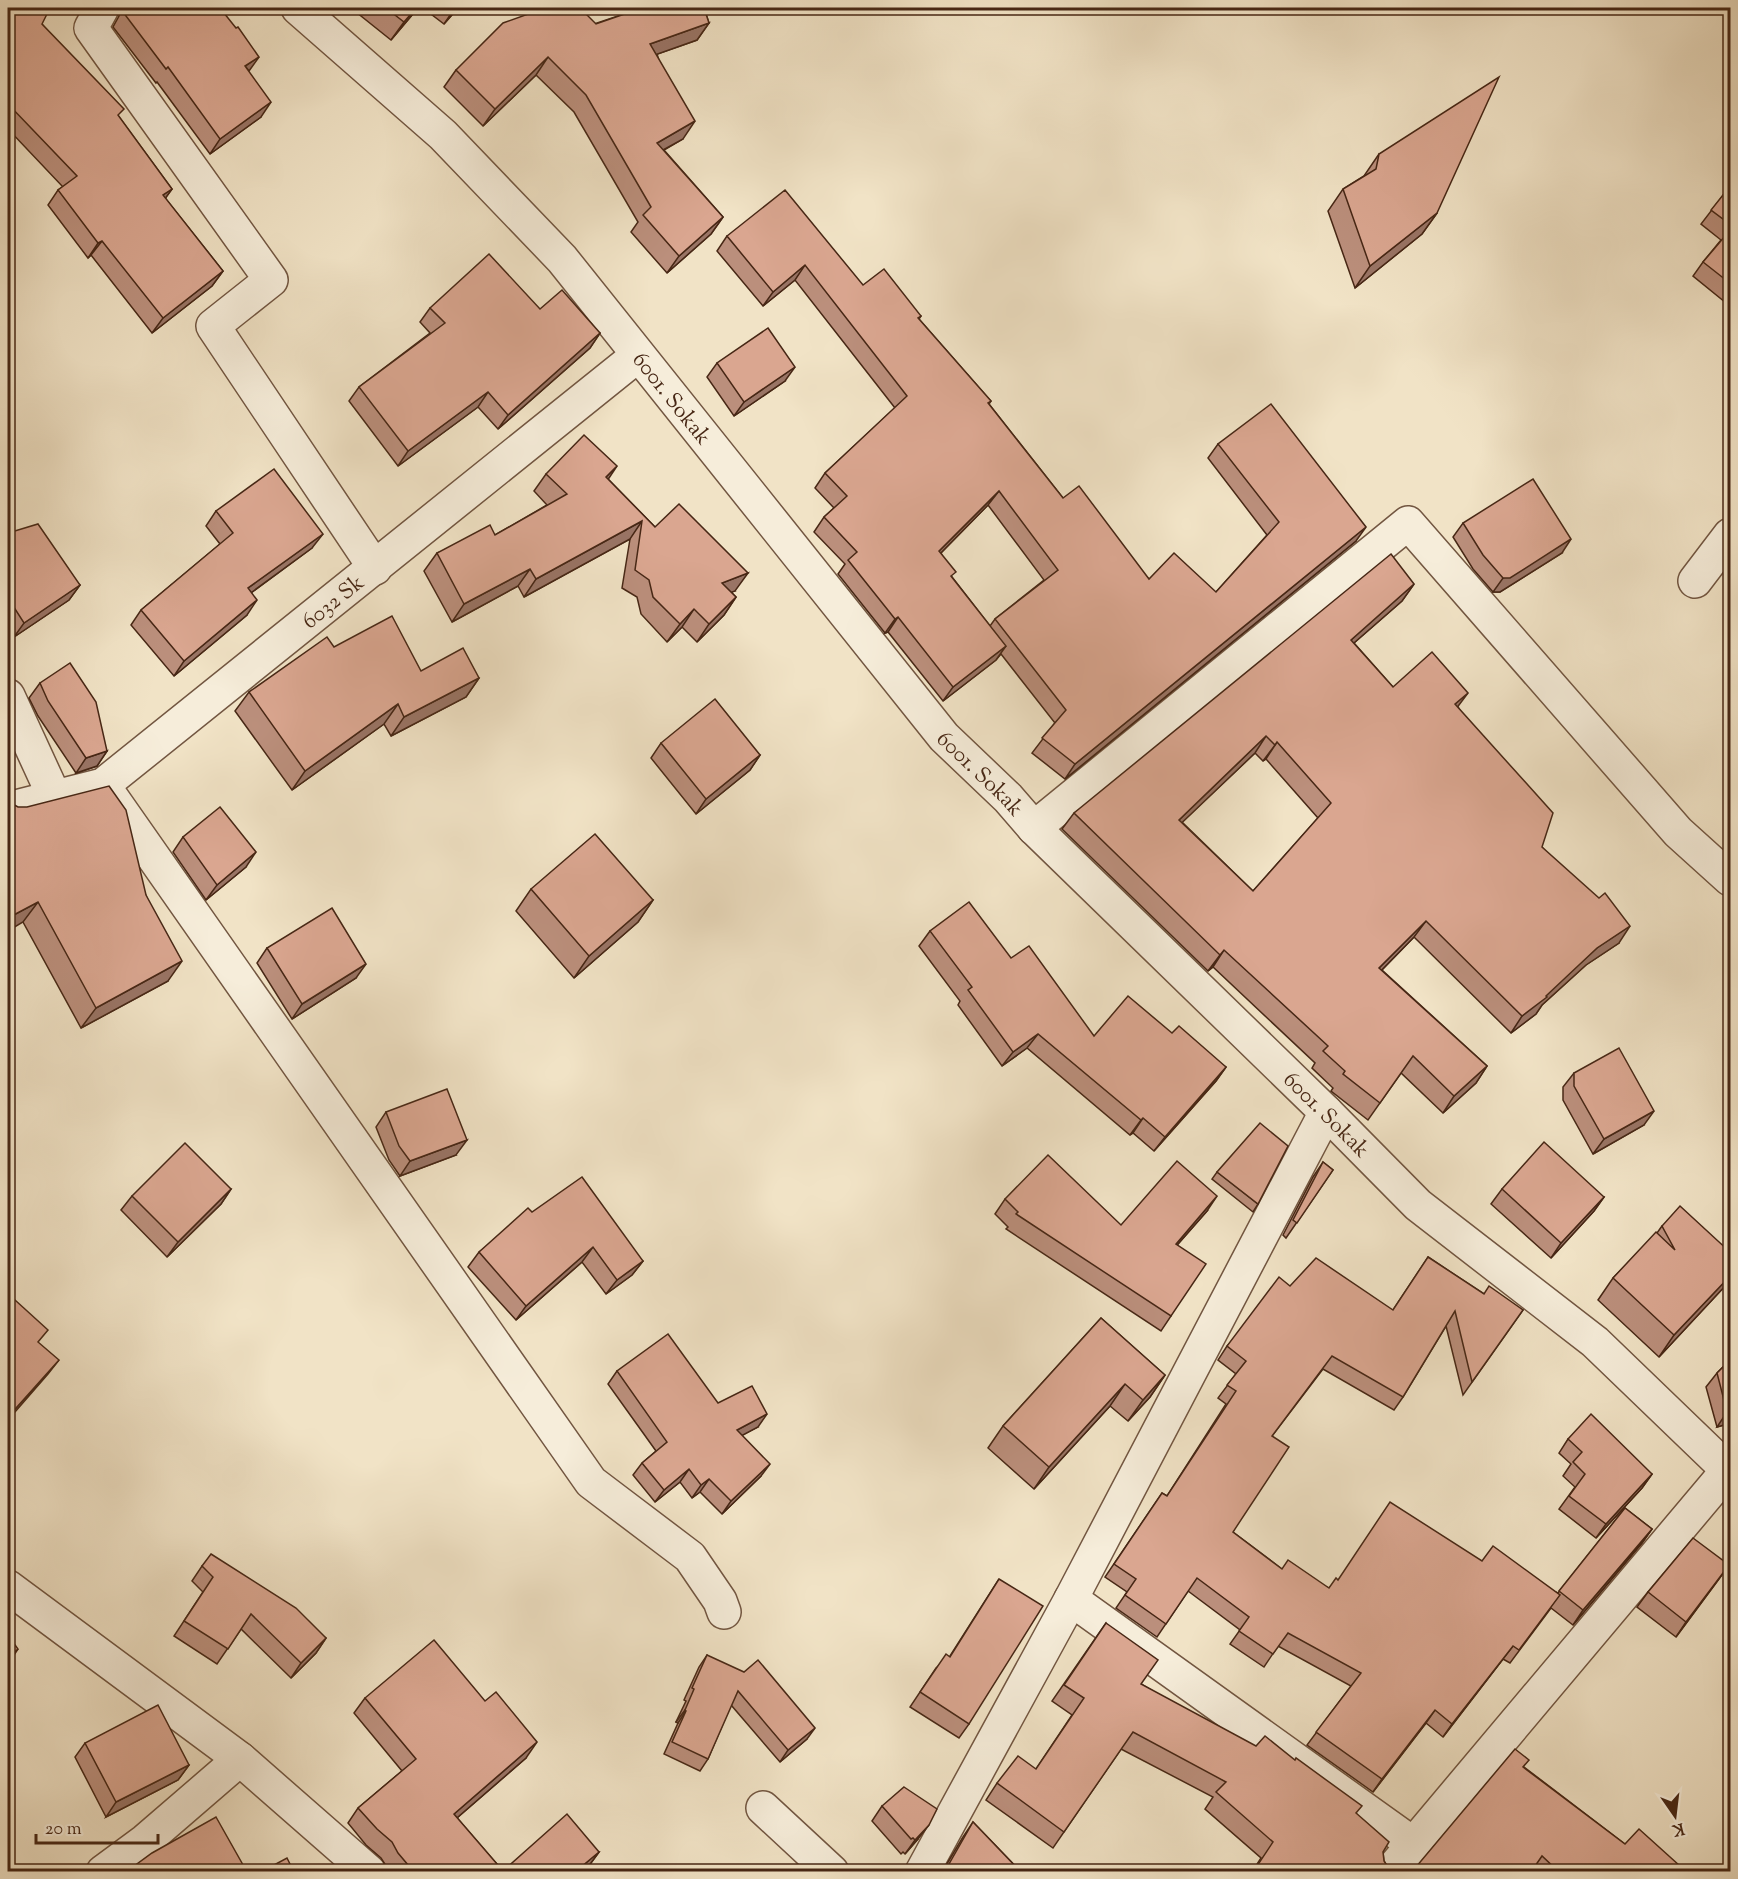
<svg xmlns="http://www.w3.org/2000/svg" width="1738" height="1879" font-family="'Sorts Mill Goudy',serif">
<rect width="100%" height="100%" fill="#f1e3c6"/>
<filter id="stains"><feTurbulence type="fractalNoise" baseFrequency=".00333" numOctaves="4"/><feColorMatrix values="0 0 0 0 .2 0 0 0 0 .09 0 0 0 0 .02 0 0 0 .5 -.17"/></filter>
<radialGradient id="worn" r=".72"><stop offset=".6" stop-color="#630" stop-opacity="0"/><stop offset="1" stop-color="#630" stop-opacity=".3"/></radialGradient>
<g fill="none" stroke-linecap="round" stroke-linejoin="round">
<g stroke="#725641" stroke-width="36">
<g id="minor">
<path d="M102,8l-11,20 180,252 -58,46 162,242"/>
<path id="s1" d="M298,8l145,127 119,124 382,478 64,61 26,30 292,284 92,93 177,137 135,130"/>
<path d="M1695,581l35,-46"/>
<path d="M8,696l46,100"/>
<path d="M103,785l488,697 99,75 30,44 4,11"/>
<path id="s2" d="M8,809l95,-24 534,-429"/>
<path d="M1034,828l374,-305 270,309 52,47"/>
<path d="M8,1587l232,172 129,113"/>
<path d="M1071,1599l342,245"/>
<path d="M763,1808l69,64"/>
<path d="M103,1872l42,-31 95,-82"/>
<path d="M922,1872l149,-273 255,-487"/>
<path d="M1390,1872l338,-402"/>
</g>
</g>
<use href="#minor" stroke="#f6edda" stroke-width="33"/>
</g>
<g fill="#bb8f7c" stroke="#472715" stroke-width="1.5" fill-rule="evenodd">
<path d="M8,8l34,16 77,93 53,72 -7,9 58,73 -11,15 -60,47 -61,-78 -3,3 -40,-53 10,-15 5,-3 -55,-58z"/>
<path d="M120,8h100l28,64 13,45 -51,37 -53,-72 -1,1 -43,-56 6,-11z"/>
<path d="M351,8h67l-27,32z"/>
<path d="M423,8h35l-14,16z"/>
<path d="M625,8h79l5,15 -12,17 -40,14 26,85 -19,11 59,67 -12,17 -44,39 -36,-41 7,-10 -64,-110 -38,-37 -53,51 -39,-39 12,-17 171,-57z"/>
<path d="M1379,154l58,59 -15,21 -67,54 -27,-77 15,-22 21,-13z"/>
<path d="M1731,185v122l-38,-31 10,-14 18,-22 -20,-16z"/>
<path d="M727,236l136,49 58,31 -2,3 72,82 -2,3 74,94 86,81 67,13 51,-57 -59,-77 10,-14 138,97 -291,238 -33,-26 23,-30 -54,-69 -5,6 -53,41 -55,-69 -3,1 -47,-59 7,-10 -31,-32 10,-15 10,-9 -19,-20 10,-15 70,-65 -100,-128 -32,26 -46,-55zM988,505l56,75 -49,39 -5,7 -38,-49 -11,-24z"/>
<path d="M430,308l110,1 60,24 -10,15 -92,81 -20,-22 -80,59 -49,-65 10,-14 71,-54 -10,-11z"/>
<path d="M717,363l68,18 -51,35 -27,-39z"/>
<path d="M546,474l62,5 47,48 80,64 -4,1 5,5 -12,18 -27,27 -15,-15 -15,15 -26,-28 -4,-17 -15,-9 8,-49 -106,58 -6,-11 -66,36 -28,-51 13,-18 58,-18 52,-30 -13,-14z"/>
<path d="M216,511l96,37 -61,45 -4,22 -73,61 -43,-51 10,-15 79,-66 -14,-18z"/>
<path d="M1463,523l99,30 -62,39h-7l-20,-23 -20,-32z"/>
<path d="M8,533l72,52 -11,15 -55,37 -6,-9z"/>
<path d="M1414,584l-12,17 -48,42 39,44 65,20 84,140 77,96 -33,22 -44,40 -6,9 -25,19 -97,-96 -32,33 105,96 -11,17 -33,30 -42,-40 -33,47 -37,-29 2,-3 -21,-20 3,-5 -102,-96 -5,4 -146,-142 12,-16zM1255,753l8,8 3,-2 52,59 -65,73 -71,-69z"/>
<path d="M334,647l87,24 58,7 -13,19 -75,39 -7,-12 -92,66 -57,-79 14,-19z"/>
<path d="M40,683l67,68 -10,15 -21,7 -38,-57 -9,-18z"/>
<path d="M661,743l99,12 -10,15 -54,44 -45,-56z"/>
<path d="M9,802l137,93 22,86 -87,47 -58,-106z"/>
<path d="M183,837l63,30 -40,33 -33,-48z"/>
<path d="M531,889l122,11 -15,22 -64,56 -58,-67z"/>
<path d="M930,931l81,27 83,78 78,-3 54,34 -10,14 -62,70 -21,-18 -3,2 -103,-87 -25,18 -44,-61 2,-4 -41,-55z"/>
<path d="M267,948l89,30 -64,41 -35,-56z"/>
<path d="M1574,1073l70,52 -51,29 -30,-54v-13z"/>
<path d="M386,1112l70,43 -56,21 -11,-16 -13,-33z"/>
<path d="M1323,1162l10,8 -47,68 -3,-3 30,-58z"/>
<path d="M1217,1172l41,32 -5,8 -41,-33z"/>
<path d="M231,1189l-10,15 -54,53 -46,-47 11,-14z"/>
<path d="M1502,1189l102,8 -10,14 -43,47 -60,-54z"/>
<path d="M1005,1199l116,26 86,-14 -30,34 -6,71 -10,15 -155,-102 2,-2 -13,-13z"/>
<path d="M532,1212l111,49 -11,14 -26,19 -24,-32 -66,58 -48,-53 11,-15z"/>
<path d="M1662,1226l69,27v26l-5,6 -67,72 -61,-57 15,-22 44,-45z"/>
<path d="M1428,1257l56,37 39,16 -60,85 -17,-69 -43,71 -9,13 -71,-41 -51,67 -39,96 49,37 47,19 9,-8 144,-19 76,32 67,-85 27,21 -10,14 -69,82 -22,-17 -41,55 -7,-4 -60,78 -17,-14 -53,69 -66,-47 44,-59 -73,-40 -14,21 -34,-23 10,-14 -52,-39 -31,46 -41,-29 11,-16 -22,-15 57,-84 5,3 59,-92 -8,-6 18,-24 -18,-14 9,-14 63,-60 103,24z"/>
<path d="M1101,1318l64,57 -15,22 -22,24 -18,-15 -76,83 -46,-41 15,-22z"/>
<path d="M1731,1359v64l-14,4 -11,-40 11,-14z"/>
<path d="M617,1371l101,32 40,24 -16,8 19,41 -39,38 -22,-22 -8,6 -12,-16 -25,20 -22,-27 9,-12 14,-12 -48,-67z"/>
<path d="M1568,1439l84,35 -10,14 -46,50 -37,-29 16,-22 -12,-11 8,-12 -12,-11z"/>
<path d="M1729,1565l-53,72 -39,-30 11,-15z"/>
<path d="M202,1566l124,72 -10,15 -25,25 -50,-49 -24,35 -43,-28 29,-44 -11,-11z"/>
<path d="M999,1579l-30,145 -10,14 -49,-31 26,-39 14,-12z"/>
<path d="M1106,1623l35,61 215,129 27,39 1,9 5,8 4,3h-141l9,-14 -56,-49 8,-12 -92,-48 -68,99 -67,-48 11,-17 39,-14 36,-54 -20,-14z"/>
<path d="M707,1655l100,84 -27,23 -49,-57 -23,54 -8,12 -36,-17 14,-31 -2,-1 10,-21 -2,-1 15,-33z"/>
<path d="M365,1698l161,60 -69,60 46,53 96,-19 -11,15 -6,5h-192l-9,-14 -15,-13 -18,-22 10,-15 44,-37 -48,-58z"/>
<path d="M85,1743l104,22 -11,15 -72,37 -31,-60z"/>
<path d="M1524,1767l101,77 51,28h-266l6,-5z"/>
<path d="M882,1806l36,33 -13,15 -2,-2 -2,2 -29,-33z"/>
<path d="M973,1822l48,50h-79l21,-35z"/>
</g>
<g fill="#997465" stroke="#472715" stroke-width="1.5">
<path d="M416,8h2l-27,32 13,-18z"/>
<path d="M455,8h3l-14,16z"/>
<path d="M709,23l-12,17 -59,21 12,-17z"/>
<path d="M259,57l-10,14 -4,-5z"/>
<path d="M548,57l-12,18 -53,51 12,-17z"/>
<path d="M271,102l-10,15 -51,37 10,-15z"/>
<path d="M695,121l-12,18 -38,21 12,-17z"/>
<path d="M172,189l-10,14 1,-8z"/>
<path d="M1437,213l-15,21 -67,54 15,-22z"/>
<path d="M723,217l-12,17 -44,39 12,-17z"/>
<path d="M102,241l-11,14 -3,3 10,-15z"/>
<path d="M805,265l-10,15 -32,26 10,-14z"/>
<path d="M223,271l-11,15 -60,47 11,-15z"/>
<path d="M600,333l-10,15 -92,81 10,-14z"/>
<path d="M795,367l-10,14 -51,35 10,-14z"/>
<path d="M488,392l-10,15 -80,59 10,-15z"/>
<path d="M617,466l-12,18 1,-7z"/>
<path d="M999,491l-11,14 -59,60 10,-14z"/>
<path d="M642,521l-12,18 -106,58 12,-18z"/>
<path d="M1366,527l-10,14 -291,238 10,-15z"/>
<path d="M323,534l-11,14 -75,55 11,-15z"/>
<path d="M1571,539l-9,14 -62,39h-7l10,-14z"/>
<path d="M530,569l-12,17 -66,36 12,-18z"/>
<path d="M748,573l-13,18 -25,10 12,-18z"/>
<path d="M1414,584l-12,17 -63,55 12,-16z"/>
<path d="M80,585l-11,15 -55,37 10,-14z"/>
<path d="M736,597l-12,18 -27,27 12,-18z"/>
<path d="M257,600l-10,15 -73,61 10,-15z"/>
<path d="M694,609l-12,18 -15,15 13,-18z"/>
<path d="M898,617l-10,15 -3,1 10,-14z"/>
<path d="M1006,646l-10,14 -53,41 10,-14z"/>
<path d="M479,678l-13,19 -75,39 13,-19z"/>
<path d="M1468,693l-12,16 -1,-5z"/>
<path d="M398,704l-14,20 -92,66 13,-19z"/>
<path d="M1266,736l-11,17 -87,83 11,-16z"/>
<path d="M1277,742l-11,17 -3,2 12,-16z"/>
<path d="M107,751l-10,15 -21,7 10,-15z"/>
<path d="M760,755l-10,15 -54,44 10,-15z"/>
<path d="M256,852l-10,15 -40,33 11,-15z"/>
<path d="M653,900l-15,22 -64,56 15,-22z"/>
<path d="M38,902l-15,20 -15,9v-13z"/>
<path d="M1426,921l-12,16 -47,48 12,-17z"/>
<path d="M1630,926l-11,17 -33,22 -44,40 -6,9 -25,19 11,-17 75,-68z"/>
<path d="M1224,950l-11,17 -5,4 12,-16z"/>
<path d="M182,961l-14,20 -87,47 15,-20z"/>
<path d="M366,964l-10,14 -64,41 10,-15z"/>
<path d="M1038,1034l-11,14 -25,18 11,-14z"/>
<path d="M1487,1066l-11,17 -33,30 11,-17z"/>
<path d="M1226,1067l-10,14 -62,70 11,-14z"/>
<path d="M1654,1111l-10,14 -51,29 11,-15z"/>
<path d="M1143,1118l-10,15 -3,2 11,-15z"/>
<path d="M467,1140l-11,15 -56,21 10,-15z"/>
<path d="M231,1189l-10,15 -54,53 11,-15z"/>
<path d="M1217,1196l-10,15 -42,48 11,-15z"/>
<path d="M1604,1197l-10,14 -43,47 10,-15z"/>
<path d="M593,1247l-11,15 -66,58 10,-14z"/>
<path d="M643,1261l-11,14 -26,19 11,-14z"/>
<path d="M1731,1275v4l-5,6 -67,72 15,-22z"/>
<path d="M59,1360l-11,14 -40,46v-3z"/>
<path d="M1165,1375l-15,22 -22,24 15,-21z"/>
<path d="M1125,1384l-15,22 -76,83 15,-22z"/>
<path d="M1727,1412h4v11l-14,4z"/>
<path d="M767,1414l-9,13 -30,16 9,-13z"/>
<path d="M770,1464l-9,12 -39,38 9,-13z"/>
<path d="M689,1469l-9,13 -25,20 9,-12z"/>
<path d="M1652,1474l-10,14 -46,50 10,-14z"/>
<path d="M709,1479l-9,13 -8,6 9,-13z"/>
<path d="M1652,1529l-10,14 -69,82 10,-15z"/>
<path d="M1729,1565l-10,14 -43,58 10,-15z"/>
<path d="M326,1638l-10,15 -25,25 10,-15z"/>
<path d="M1513,1646l-70,91 9,-13z"/>
<path d="M18,1649l-10,15v-7z"/>
<path d="M685,1710l1,1 -8,12 -2,-1z"/>
<path d="M1435,1710l-9,13 -53,69 9,-13z"/>
<path d="M815,1728l-8,11 -27,23 8,-12z"/>
<path d="M537,1742l-11,16 -83,72 11,-16z"/>
<path d="M189,1765l-11,15 -72,37 10,-15z"/>
<path d="M929,1825l-11,14 -13,15 10,-14z"/>
<path d="M599,1852l-11,15 -6,5h-7z"/>
</g>
<g fill="#daa690" stroke="#472715" stroke-width="1.5" fill-rule="evenodd">
<path d="M8,8h42l-8,16 82,85 -6,6 54,74 -9,6 60,76 -60,47 -61,-77 -4,2 -40,-53 19,-14 -69,-72z"/>
<path d="M126,8h94l16,20 2,-1 21,30 -14,9 26,36 -51,37 -52,-72 -2,2 -43,-57z"/>
<path d="M386,8h30l-12,14z"/>
<path d="M545,8h35l16,16 46,-16h62l5,15 -59,21 45,77 -38,22 66,74 -44,39 -36,-41 8,-8 -65,-112 -38,-38 -53,52 -39,-39 47,-47z"/>
<path d="M1499,77l-62,136 -67,53 -27,-77 33,-20 3,-15z"/>
<path d="M1731,185v40l-20,-15z"/>
<path d="M785,190l78,95 21,-16 37,47 -3,2 73,83 -3,2 75,95 16,-12 70,93 25,-26 42,39 63,-70 -61,-78 53,-40 95,123 -291,237 -33,-26 24,-28 -71,-91 63,-49 -59,-79 -60,60 17,21 -5,4 55,70 -53,41 -55,-70 -3,2 -47,-59 9,-8 -33,-35 23,-21 -22,-23 82,-77 -102,-131 -32,27 -46,-56z"/>
<path d="M1731,229v55l-28,-22z"/>
<path d="M489,254l51,55 22,-19 38,43 -92,82 -20,-23 -80,59 -49,-64 86,-64 -15,-15z"/>
<path d="M768,328l27,39 -51,35 -27,-39z"/>
<path d="M584,435l33,31 -11,11 49,50 24,-23 69,69 -26,10 14,14 -27,27 -15,-15 -14,15 -27,-27 -4,-17 -14,-10 7,-49 -106,58 -6,-10 -66,35 -27,-51 53,-28 5,10 72,-41 -21,-20z"/>
<path d="M274,469l49,65 -75,54 9,12 -73,61 -43,-51 92,-77 -17,-22z"/>
<path d="M1533,479l38,60 -61,39h-7l-20,-23 -20,-32z"/>
<path d="M38,524l42,61 -56,38 -16,-25v-65z"/>
<path d="M1391,554l23,30 -63,56 42,47 39,-35 36,41 -13,11 98,109 -11,34 57,51 6,-5 25,33 -33,22 -51,48 1,1 -25,19 -96,-95 -47,47 108,98 -33,30 -41,-40 -33,47 -37,-29 2,-3 -22,-20 5,-5 -104,-96 -4,5 -146,-142zM1266,736l9,9 2,-3 54,61 -78,88 -74,-71z"/>
<path d="M392,616l29,55 42,-23 16,30 -75,39 -6,-13 -93,67 -56,-79 78,-55 7,10z"/>
<path d="M70,663l26,39 11,49 -21,7 -38,-57 -8,-18z"/>
<path d="M715,699l45,56 -54,44 -45,-56z"/>
<path d="M109,786l17,24 20,85 36,66 -86,47 -58,-106 -30,16v-119l1,3 9,5h9z"/>
<path d="M220,807l36,45 -39,33 -34,-48z"/>
<path d="M595,834l58,66 -64,56 -58,-67z"/>
<path d="M969,902l42,56 18,-12 65,90 34,-40 44,37 7,-7 47,41 -61,70 -22,-19 -2,2 -103,-86 -25,18 -45,-62 4,-3 -42,-56z"/>
<path d="M332,908l34,56 -64,40 -35,-56z"/>
<path d="M1619,1048l35,63 -50,28 -30,-53v-13z"/>
<path d="M447,1089l20,51 -57,21 -11,-15 -13,-34z"/>
<path d="M1260,1123l28,23 -30,58 -41,-32z"/>
<path d="M1544,1142l60,55 -43,46 -59,-54z"/>
<path d="M185,1143l46,46 -53,53 -46,-46z"/>
<path d="M1048,1155l73,70 56,-64 40,35 -41,48 30,20 -35,52 -155,-102 2,-2 -13,-13z"/>
<path d="M1323,1162l10,8 -36,53 -4,-3z"/>
<path d="M582,1177l61,84 -26,19 -24,-33 -67,59 -47,-54 49,-44 4,4z"/>
<path d="M1680,1206l51,47v22l-57,60 -61,-57 43,-46 19,18 -13,-24z"/>
<path d="M1428,1257l56,37 5,-8 34,24 -51,72 -17,-71 -52,86 -71,-41 -60,80 17,11 -56,85 49,37 6,-9 41,28 7,-10 2,2 52,-78 92,59 11,-15 67,49 -41,55 -6,-4 -61,78 -17,-14 -53,69 -66,-47 45,-59 -73,-40 -15,21 -34,-23 10,-14 -52,-39 -31,46 -41,-29 11,-16 -22,-15 48,-71 5,3 69,-105 -9,-6 19,-24 -19,-15 52,-69 11,9 26,-28 77,52z"/>
<path d="M15,1300l33,30 -10,12 21,18 -51,57v-109z"/>
<path d="M1101,1318l64,57 -22,25 -18,-16 -76,83 -46,-41z"/>
<path d="M668,1334l50,69 34,-17 15,28 -30,16 33,34 -39,37 -22,-22 -8,6 -12,-16 -25,21 -22,-27 25,-21 -50,-71z"/>
<path d="M1731,1359v53h-4l-10,-39z"/>
<path d="M1591,1414l61,60 -46,50 -37,-28 16,-22 -12,-12 9,-10 -14,-13z"/>
<path d="M1625,1508l27,21 -69,81 -24,-19z"/>
<path d="M1693,1538l36,27 -43,57 -38,-30z"/>
<path d="M211,1554l85,54 30,30 -25,25 -50,-49 -23,35 -44,-28 29,-44 -11,-11z"/>
<path d="M999,1579l44,27 -74,118 -49,-32 26,-38 4,3z"/>
<path d="M1106,1623l52,37 -17,24 115,62 9,-10 30,24 1,-2 66,48 -6,7 33,29 -6,10 1,9 5,8 4,3h-140l20,-30 -57,-50 10,-10 -93,-50 -69,100 -67,-49 21,-27 18,13 48,-71 -20,-13z"/>
<path d="M8,1635l10,14 -10,8z"/>
<path d="M434,1640l51,61 11,-9 41,50 -83,72 49,57 64,-57 32,38 -24,20h-161l-16,-19 -6,-11 -15,-13 -19,-21 58,-49 -51,-61z"/>
<path d="M707,1655l37,17 14,-12 57,68 -27,22 -50,-59 -30,68 -36,-17 14,-31 -1,-1 9,-21 -2,-1z"/>
<path d="M158,1705l31,60 -73,37 -31,-59z"/>
<path d="M1515,1749l14,11 -6,7 102,77 14,-15 41,37 -6,6h-115l-17,-16 -11,16h-121l6,-5z"/>
<path d="M904,1787l33,22 -8,16 -14,15 -2,-2 -2,1 -29,-33z"/>
<path d="M216,1817l31,55h-121l26,-19z"/>
<path d="M973,1822l48,50h-75l-1,-1z"/>
<path d="M287,1858l7,14h-33z"/>
</g>
<g text-anchor="middle" stroke-width="5" stroke-linejoin="round" paint-order="stroke">
<g font-size="22" fill="#472715" stroke="#f6edda">
<text dy="8" stroke="none"><textPath href="#s1" startOffset="542">6001. Sokak</textPath></text>
<text dy="8" stroke="none"><textPath href="#s2" startOffset="392">6032 Sk</textPath></text>
<text dy="8" stroke="none"><textPath href="#s1" startOffset="1028">6001. Sokak</textPath></text>
<text dy="8" stroke="none"><textPath href="#s1" startOffset="1514">6001. Sokak</textPath></text>
</g>
</g>
<rect width="1738" height="1879" fill="none" stroke="#f1e3c6" stroke-width="30"/>
<rect x="9" y="9" width="1720" height="1861" fill="none" stroke="#472715" stroke-width="3"/>
<rect x="15" y="15" width="1708" height="1849" fill="none" stroke="#472715" stroke-width="1.5"/>
<g transform="translate(1675 1816) rotate(166)" stroke="#f6edda" stroke-width="4.5" paint-order="stroke">
<path d="M0-4.5L10 22L0 15L-10 22Z" fill="#472715"/>
<text y="-9" font-size="16" font-weight="bold" text-anchor="middle" fill="#472715">K</text>
</g>
<path d="M36 1834v9h122v-9" fill="none" stroke="#472715" stroke-width="3"/>
<text x="45" y="1834" font-size="18" fill="#472715" stroke="#f6edda" stroke-width="4.5" paint-order="stroke">20 m</text>
<rect width="100%" height="100%" filter="url(#stains)"/>
<rect width="100%" height="100%" fill="url(#worn)"/>
</svg>
